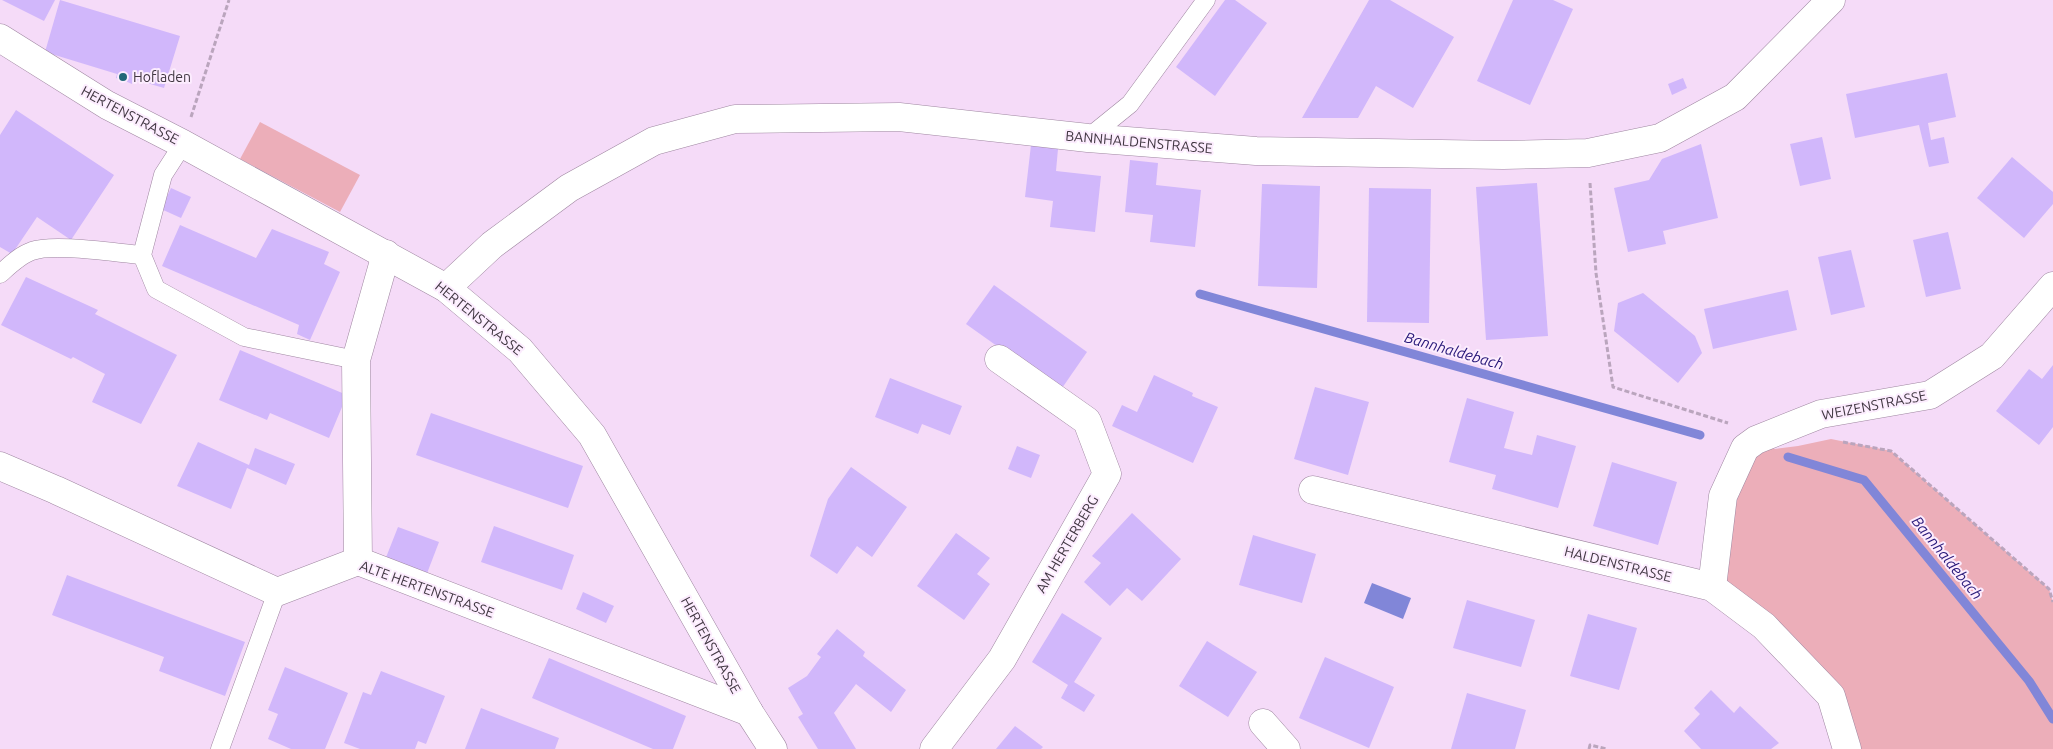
<svg xmlns="http://www.w3.org/2000/svg" width="2053" height="749" font-family="Ubuntu,sans-serif">
<rect width="100%" height="100%" fill="#f5dbf8"/>
<g fill="#ecaeb9">
<path d="M260,122l100,53 -20,37 -100,-53z"/>
<path d="M1831,439l60,12 158,138 4,13v147h-206l-16,-53 -119,-109 11,-91 33,-56 19,9 23,-3z"/>
</g>
<path fill="#8186d8" d="M1372,583l39,15 -8,21 -39,-16z"/>
<g fill="none" stroke-linecap="round" stroke-linejoin="round">
<g stroke="#8186d8" stroke-width="9">
<path d="M1200,294l500,141"/>
<path d="M1788,457l76,23 165,201 24,38"/>
</g>
</g>
<g fill="#d1b7fb">
<path d="M2,0h53l-11,21z"/>
<path d="M60,0l120,36 -16,52 -31,-9 -1,5 -7,-3 -9,-3 1,-4 -72,-22z"/>
<path d="M1225,0h10l32,23 -52,73 -39,-29z"/>
<path d="M1369,0h21l64,37 -41,71 -37,-22 -18,32h-56z"/>
<path d="M1513,0h40l20,9 -43,96 -53,-24z"/>
<path d="M1947,73l9,44 -28,6 3,17 13,-3 5,26 -20,4 -10,-42 -64,13 -9,-44z"/>
<path d="M1683,78l4,10 -15,7 -4,-11z"/>
<path d="M16,110l98,65 -43,65 -34,-23 -25,37 -12,-7v-112z"/>
<path d="M1822,137l9,42 -31,7 -10,-42z"/>
<path d="M1701,144l17,74 -55,13 3,13 -38,8 -14,-64 35,-8 13,-21z"/>
<path d="M1031,145l27,4 -2,22 45,5 -6,56 -45,-5 3,-26 -28,-4z"/>
<path d="M2012,157l41,35v12l-29,34 -47,-40z"/>
<path d="M1130,160l28,3 -2,22 45,5 -6,57 -45,-5 3,-27 -28,-3z"/>
<path d="M1537,183l11,153 -62,4 -10,-153z"/>
<path d="M1262,184l58,2 -3,102 -59,-2z"/>
<path d="M171,188l20,9 -10,21 -20,-9z"/>
<path d="M1369,188l62,1 -2,134 -62,-1z"/>
<path d="M180,225l76,33 16,-29 57,23 -5,12 16,8 -30,68 -13,-6 2,-9 -137,-59z"/>
<path d="M1948,232l13,57 -35,8 -13,-57z"/>
<path d="M1851,250l14,57 -34,8 -13,-58z"/>
<path d="M26,277l72,33 -3,4 82,41 -36,69 -49,-22 13,-28 -32,-17 -2,2 -70,-34z"/>
<path d="M994,285l93,67 -27,39 -94,-67z"/>
<path d="M1788,290l9,40 -84,19 -9,-40z"/>
<path d="M1643,293l52,43 7,17 -24,30 -64,-52 4,-28z"/>
<path d="M240,350l107,45 -18,43 -59,-25 -3,7 -48,-20z"/>
<path d="M2053,365v62l-14,18 -43,-34 33,-42 13,10z"/>
<path d="M1154,375l39,18 -1,3 26,11 -25,56 -81,-37 10,-21 15,7z"/>
<path d="M890,378l72,28 -12,29 -28,-11 -4,10 -43,-17z"/>
<path d="M1315,387l54,15 -21,73 -54,-16z"/>
<path d="M1467,398l47,14 -10,36 28,7 5,-20 39,11 -18,62 -66,-19 4,-14 -47,-13z"/>
<path d="M431,413l152,53 -15,42 -152,-53z"/>
<path d="M198,442l51,23 6,-17 40,16 -9,21 -39,-17 -16,41 -54,-23z"/>
<path d="M1017,446l23,9 -9,23 -23,-9z"/>
<path d="M1612,462l65,20 -19,63 -65,-19z"/>
<path d="M851,467l56,40 -35,50 -15,-11 -20,28 -27,-18 18,-57z"/>
<path d="M1132,513l49,46 -39,42 -15,-13 -17,18 -26,-24 17,-19 -9,-7z"/>
<path d="M494,526l80,29 -12,35 -81,-28z"/>
<path d="M398,527l41,15 -13,34 -41,-16z"/>
<path d="M956,533l34,25 -13,16 13,10 -26,36 -47,-34z"/>
<path d="M1253,535l63,19 -14,49 -63,-18z"/>
<path d="M67,575l178,67 -20,54 -66,-25 5,-14 -112,-42z"/>
<path d="M583,592l31,14 -8,17 -30,-14z"/>
<path d="M1467,600l68,20 -14,47 -68,-19z"/>
<path d="M1062,613l40,25 -28,44 21,13 -11,17 -23,-14 7,-13 -36,-23z"/>
<path d="M1588,614l49,14 -18,62 -49,-14z"/>
<path d="M837,629l28,23 -2,4 43,34 -15,22 -35,-28 -22,29 22,36h-38l-20,-32 5,-3 -15,-26 19,-12 14,-19 -4,-3z"/>
<path d="M1207,641l50,31 -29,45 -49,-31z"/>
<path d="M1325,657l69,30 -25,61 -70,-30z"/>
<path d="M549,658l137,58 -13,33h-20l-121,-51z"/>
<path d="M285,667l63,26 -23,56h-34l-23,-10 10,-25 -10,-4z"/>
<path d="M381,671l64,25 -19,48 -8,-3 -3,8h-55l-16,-6 19,-51 8,3z"/>
<path d="M1711,690l23,23 6,-7 39,37 -8,6h-70l-17,-18 16,-17 -6,-6z"/>
<path d="M1467,693l59,17 -11,39h-64z"/>
<path d="M481,708l78,30 -4,11h-90z"/>
<path d="M1015,726l28,21 -2,2h-45z"/>
</g>
<g fill="none" stroke-linecap="round" stroke-linejoin="round">
<g stroke="#9f87a1" stroke-width="19">
<g id="service">
<path d="M1088,138l42,-34 76,-104"/>
<path d="M183,144l-20,31 -21,80 14,34 88,48 112,23"/>
<path d="M0,274c9,-8 20,-19 32,-23 21,-8 84,2 110,4"/>
<path d="M220,749l57,-157"/>
</g>
</g>
<g stroke="#9f87a1" stroke-width="29">
<g id="minor">
<path d="M0,38l107,67 76,39 263,144 74,62 72,85 157,277 24,37"/>
<path d="M446,288l46,-43 77,-57 85,-47 81,-22 164,-2 189,21 168,13 247,4 85,-2 72,-15 75,-41 96,-97"/>
<path d="M0,466l56,24 221,102 81,-31 391,151"/>
<path d="M1313,490l399,97 52,39 67,70 16,53"/>
<path d="M358,561l-2,-201 30,-106"/>
<path d="M1712,587l11,-91 22,-48 11,-8 65,-26 109,-19 62,-39 61,-70"/>
<path d="M1263,723l23,26"/>
<path d="M934,749l68,-90 105,-185 -20,-53 -88,-62"/>
</g>
</g>
<g stroke="#baa5bd" stroke-width="3" stroke-dasharray="5 2.5" stroke-linecap="butt">
<path d="M191,117l38,-117"/>
<path d="M1590,183l6,90 17,114 115,36"/>
<path d="M1843,442l48,9 158,138 4,13"/>
<path d="M1589,749l1,-4 17,4"/>
</g>
<use href="#service" stroke="#fff" stroke-width="18"/>
<use href="#minor" stroke="#fff" stroke-width="28"/>
</g>
<circle fill="#216877" stroke="#fcecfe" stroke-width="2" cx="123" cy="77" r="5"/>
<g text-anchor="middle" stroke-width="4" stroke-linejoin="round" paint-order="stroke">
<g font-size="14" fill="#413742" stroke="#fcecfe" text-anchor="start">
<text x="133" y="82">Hofladen</text>
</g>
<g font-size="14" fill="#413742" stroke="#fcecfe">
<text transform="translate(130 115) rotate(28)" y="5">HERTENSTRASSE</text>
<text transform="translate(1139 142) rotate(5)" y="5">BANNHALDENSTRASSE</text>
<text transform="translate(479 318) rotate(39)" y="5">HERTENSTRASSE</text>
<text transform="translate(1874 405) rotate(-11)" y="5">WEIZENSTRASSE</text>
<text transform="translate(1067 544) rotate(-60)" y="5">AM HERTERBERG</text>
<text transform="translate(1618 564) rotate(14)" y="5">HALDENSTRASSE</text>
<text transform="translate(427 589) rotate(20)" y="5">ALTE HERTENSTRASSE</text>
<text transform="translate(711 645) rotate(61)" y="5">HERTENSTRASSE</text>
</g>
<g font-size="15" font-style="italic" fill="#261778" stroke="#fcecfe">
<text transform="translate(1454 351) rotate(16)" y="5">Bannhaldebach</text>
<text transform="translate(1947 558) rotate(51)" y="5">Bannhaldebach</text>
</g>
</g>
</svg>
